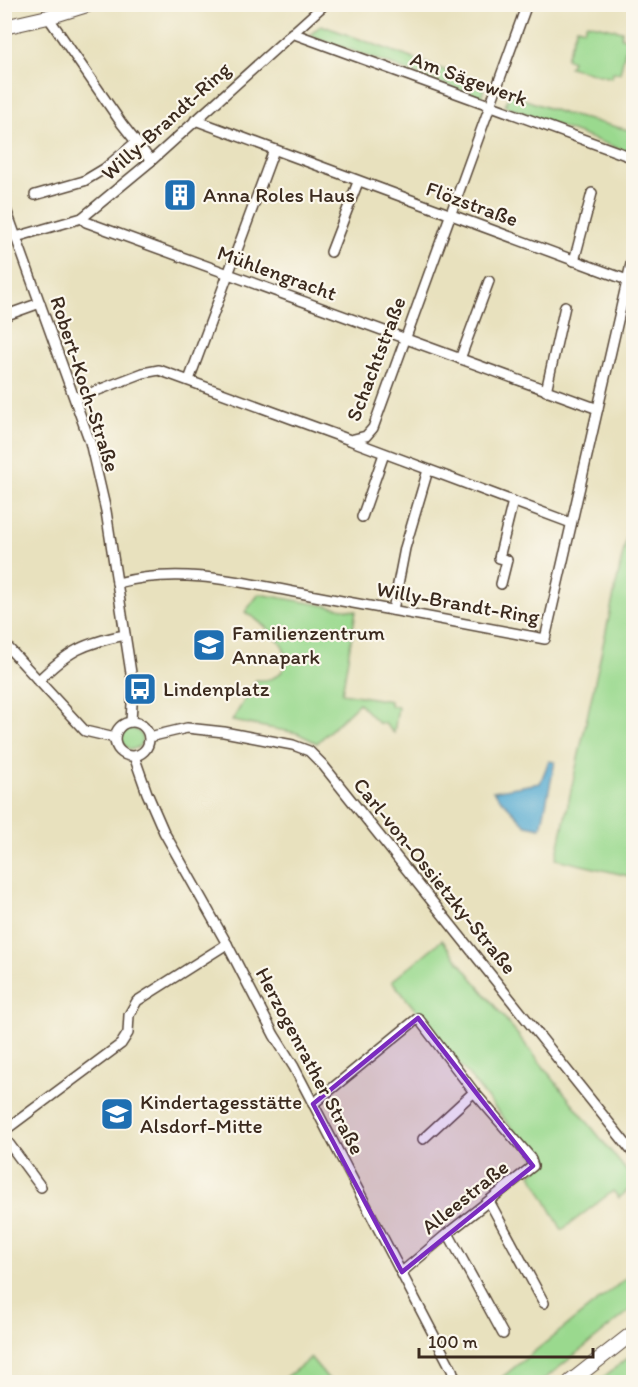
<svg xmlns="http://www.w3.org/2000/svg" width="638" height="1387" font-family="Itim,sans-serif">
<rect width="100%" height="100%" fill="#fbf7ec"/>
<filter id="ink" filterUnits="userSpaceOnUse"><feTurbulence type="fractalNoise" baseFrequency=".0167" numOctaves="2"/><feDisplacementMap in="SourceGraphic" scale="12" xChannelSelector="R" yChannelSelector="G"/><feConvolveMatrix kernelMatrix="1 2 1 2 8 2 1 2 1" color-interpolation-filters="sRGB"/></filter>
<filter id="wash" filterUnits="userSpaceOnUse"><feTurbulence type="fractalNoise" baseFrequency=".008" numOctaves="4" result="noise"/><feDisplacementMap in="SourceGraphic" scale="24" xChannelSelector="R" yChannelSelector="G"/><feGaussianBlur stdDeviation="1.35" result="paint"/><feColorMatrix in="noise" values="0 0 0 0 0 0 0 0 0 0 0 0 0 0 0 0 0 1.4 0 .05"/><feComposite in="paint" operator="in"/></filter>
<g filter="url(#wash)">
<rect width="100%" height="100%" fill="#e8e1be"/>
<g fill="#9ad98e" stroke="#6a8256" stroke-width="1.5">
<path d="M587,23l35,8 -1,6 7,2 -8,34 -7,-1 -1,6 -43,-11 3,-6 -6,-3 11,-31 7,2z"/>
<path d="M321,25l164,60 -4,13 -171,-63z"/>
<path d="M509,94l56,20 68,17v23l-128,-48z"/>
<path d="M633,508v369l-77,-18z"/>
<path d="M259,594l97,17 -14,82 48,8v4l8,2 -4,26 -10,-10h-6l-19,-20 -42,40 -20,-10 -65,-12 24,-41c9,1 20,-1 26,-9 17,-21 -21,-49 -37,-59z"/>
<circle cx="132" cy="739" r="10"/>
<path d="M442,940l191,239v7l-14,12 -6,-7 -51,39 -31,-56 7,-7 -2,-9 -144,-177z"/>
<path d="M633,1273v35l-92,74h-45z"/>
<path d="M633,1354v28h-36z"/>
<path d="M311,1358l20,24h-51z"/>
</g>
<path fill="#54aad1" stroke="#486a78" stroke-width="1.5" d="M549,761l6,1 -14,66 -15,-3 -33,-34 47,-8z"/>
</g>
<g filter="url(#ink)">
<g fill="none" stroke-linecap="round" stroke-linejoin="round">
<g stroke="#554536" stroke-width="12">
<g id="street">
<path d="M48,17l74,107 29,37"/>
<path d="M292,33l342,125"/>
<path d="M195,120l432,160"/>
<path d="M35,195l49,-14 20,-12 32,-27"/>
<path d="M4,204l86,238 16,69 27,175 -2,36"/>
<path d="M82,218l4,4 512,187"/>
<path d="M16,237l66,-19 69,-57 174,-157"/>
<path d="M331,252l27,-70"/>
<path d="M574,261l18,-68"/>
<path d="M4,316l36,-13"/>
<path d="M460,359l29,-78"/>
<path d="M189,380l85,-230"/>
<path d="M546,391l19,-85"/>
<path d="M75,399l68,-26 16,-3 191,70 16,-4 7,-8 154,-424"/>
<path d="M352,441l219,82"/>
<path d="M362,517l22,-63"/>
<path d="M117,583c66,-18 132,1 198,13 77,14 153,28 230,43l89,-388"/>
<path d="M501,584l6,-24 -8,-2 14,-57"/>
<path d="M393,610l12,-62 23,-78"/>
<path d="M4,643l81,88 30,7"/>
<path d="M38,681c30,-30 46,-38 87,-46"/>
<circle cx="132" cy="739" r="17"/>
<path d="M149,737l38,-9 37,4 69,13 16,6 14,14 311,389"/>
<path d="M134,756l13,37 17,39 63,112 47,91 20,32 158,303 4,12"/>
<path d="M313,1104l105,-86 56,74 56,65 3,9 -85,67 -46,39"/>
<path d="M4,1131l117,-87 7,-11 1,-18 8,-14 90,-57"/>
<path d="M4,1137l37,50"/>
<path d="M423,1139l51,-47"/>
<path d="M489,1201l55,102"/>
<path d="M448,1233l55,101"/>
</g>
</g>
<g stroke="#554536" stroke-width="16">
<g id="secondary">
<path d="M4,27l44,-10 42,-13"/>
<path d="M570,1382l64,-50"/>
</g>
</g>
<use href="#street" stroke="#fff" stroke-width="9"/>
<use href="#secondary" stroke="#fff" stroke-width="14"/>
</g>
</g>
<path fill="#7b2cbf" fill-opacity="0.2" stroke="#7b2cbf" stroke-width="4.5" stroke-linejoin="round" d="M418,1018l115,148 -131,106 -89,-168z"/>
<defs>
<g id="building-square" transform="scale(1.725)"><rect x="-9" y="-9" width="18" height="18" rx="4" fill="#1f6fb2" stroke="#fbf7ec"/><path d="M-4-6H4V6H1V3H-1V6H-4ZM-2.5-4.3h1.7v1.8h-1.7ZM.8-4.3h1.7v1.8H.8ZM-2.5-1h1.7V.8h-1.7ZM.8-1h1.7V.8H.8Z" fill="#fff"/></g>
<g id="school-square" transform="scale(1.725)"><rect x="-9" y="-9" width="18" height="18" rx="4" fill="#1f6fb2" stroke="#fbf7ec"/><path d="M0-5L7-2L0 1L-7-2ZM-4 1L0 2.5L4 1V4Q0 6-4 4Z" fill="#fff"/></g>
<g id="bus-square" transform="scale(1.725)"><rect x="-9" y="-9" width="18" height="18" rx="4" fill="#1f6fb2" stroke="#fbf7ec"/><path d="M-5-6H5V4H4V6H2V4H-2V6H-4V4H-5ZM-3.5-4V0h7V-4ZM-3.5 1.2v1.5H-2V1.2ZM2 1.2v1.5H3.5V1.2Z" fill="#fff"/></g>
</defs>
<g fill-rule="evenodd">
<use href="#building-square" x="180" y="195"/>
<use href="#school-square" x="209" y="645"/>
<use href="#bus-square" x="140" y="689"/>
<use href="#school-square" x="117" y="1114"/>
</g>
<g text-anchor="middle" stroke-width="4.5" stroke-linejoin="round" paint-order="stroke">
<g font-size="21" fill="#3b2a1e" stroke="#fbf7ec">
<text transform="translate(469 79) rotate(20)" y="7">Am Sägewerk</text>
<text transform="translate(166 121) rotate(-42)" y="7">Willy-Brandt-Ring</text>
<text transform="translate(472 204) rotate(20)" y="7">Flözstraße</text>
<text transform="translate(277 273) rotate(20)" y="7">Mühlengracht</text>
<text transform="translate(376 359) rotate(-69)" y="7">Schachtstraße</text>
<text transform="translate(85 384) rotate(72)" y="7">Robert-Koch-Straße</text>
<text transform="translate(458 603) rotate(10)" y="7">Willy-Brandt-Ring</text>
<text transform="translate(435 876) rotate(51)" y="7">Carl-von-Ossietzky-Straße</text>
<text transform="translate(310 1061) rotate(62)" y="7">Herzogenrather Straße</text>
<text transform="translate(465 1197) rotate(-39)" y="7">Alleestraße</text>
</g>
<g font-size="21" fill="#3b2a1e" stroke="#fbf7ec" text-anchor="start">
<text x="203" y="202">Anna Roles Haus</text>
<text x="232" y="640">Familienzentrum<tspan x="232" dy="24">Annapark</tspan></text>
<text x="163" y="696">Lindenplatz</text>
<text x="140" y="1109">Kindertagesstätte<tspan x="140" dy="24">Alsdorf-Mitte</tspan></text>
</g>
</g>
<rect width="638" height="1387" fill="none" stroke="#fbf7ec" stroke-width="24"/>
<path d="M419 1348v9h174v-9" fill="none" stroke="#3b2a1e" stroke-width="3"/>
<text x="428" y="1348" font-size="18" fill="#3b2a1e" stroke="#fbf7ec" stroke-width="4.5" paint-order="stroke">100 m</text>
</svg>
